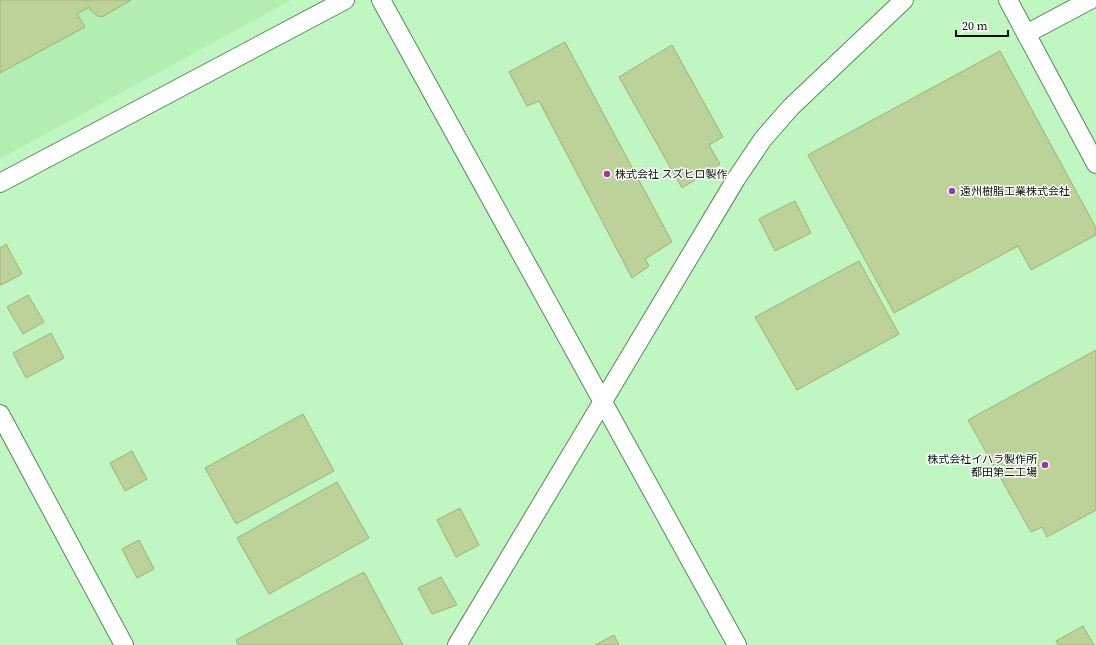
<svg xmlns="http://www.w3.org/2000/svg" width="1096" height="645" font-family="'Source Serif 4','Noto Sans JP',serif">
<rect width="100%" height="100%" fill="#c0f6c1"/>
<path fill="#b3efb3" d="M0,0h291l-291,159z"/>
<g fill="#bcd298" stroke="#9cb373">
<path d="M0,0h131l-27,16 -5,1 -9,-7 -1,-3 -12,7 8,13 -85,46z"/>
<path d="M565,42l107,200 -27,17 4,7 -17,12 -93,-177 -12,5 -18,-34z"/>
<path d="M672,45l51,92 -14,8 11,19 -38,24 -63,-111z"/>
<path d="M1000,51l96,177v7l-65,35 -13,-24 -124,67 -86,-158z"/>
<path d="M795,201l16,32 -36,18 -16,-32z"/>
<path d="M6,244l16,30 -21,11 -1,-2v-35z"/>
<path d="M859,261l40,73 -102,56 -42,-73z"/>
<path d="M28,295l16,27 -21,12 -16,-27z"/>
<path d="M51,333l13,25 -38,20 -13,-25z"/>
<path d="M1096,350v160l-49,27 -5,-10 -11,5 -63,-112z"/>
<path d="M303,414l31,57 -98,53 -31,-56z"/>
<path d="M132,451l15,28 -22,12 -15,-28z"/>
<path d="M337,482l32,56 -100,56 -32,-56z"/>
<path d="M460,508l19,37 -23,12 -19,-37z"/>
<path d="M139,540l15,29 -17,9 -15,-29z"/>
<path d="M364,572l39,73h-165l-2,-5z"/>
<path d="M441,577l16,28 -25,9 -14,-26z"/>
<path d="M1083,626l11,19h-36l-2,-4z"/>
<path d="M614,635l5,10h-24z"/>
</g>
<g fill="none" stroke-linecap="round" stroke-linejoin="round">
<g stroke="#588a5a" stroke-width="20">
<g id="minor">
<path d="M381,0l356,645"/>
<path d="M1008,0l88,164"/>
<path d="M1026,34l64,-34"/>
<path d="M0,183l345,-183"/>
<path d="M0,414l124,231"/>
<path d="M457,645l279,-466 27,-40 28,-32 113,-107"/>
</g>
</g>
<use href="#minor" stroke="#fff" stroke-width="18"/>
</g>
<g fill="#9a39a1" stroke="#fff" stroke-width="1.5">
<circle cx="607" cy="174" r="4"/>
<circle cx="952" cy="191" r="4"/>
<circle cx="1045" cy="465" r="4"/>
</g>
<g text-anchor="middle" stroke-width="3" stroke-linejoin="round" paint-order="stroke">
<g font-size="11" fill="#021303" stroke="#fff" text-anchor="start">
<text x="615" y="178">株式会社 スズヒロ製作</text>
<text x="960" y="195">遠州樹脂工業株式会社</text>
<text x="1037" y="463" text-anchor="end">株式会社イハラ製作所<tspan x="1037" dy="13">都田第二工場</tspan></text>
</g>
</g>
<path d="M956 30v6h52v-6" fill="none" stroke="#021303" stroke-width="2"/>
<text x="962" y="30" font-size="12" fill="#021303" stroke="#ffffff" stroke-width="3" paint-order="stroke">20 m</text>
</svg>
